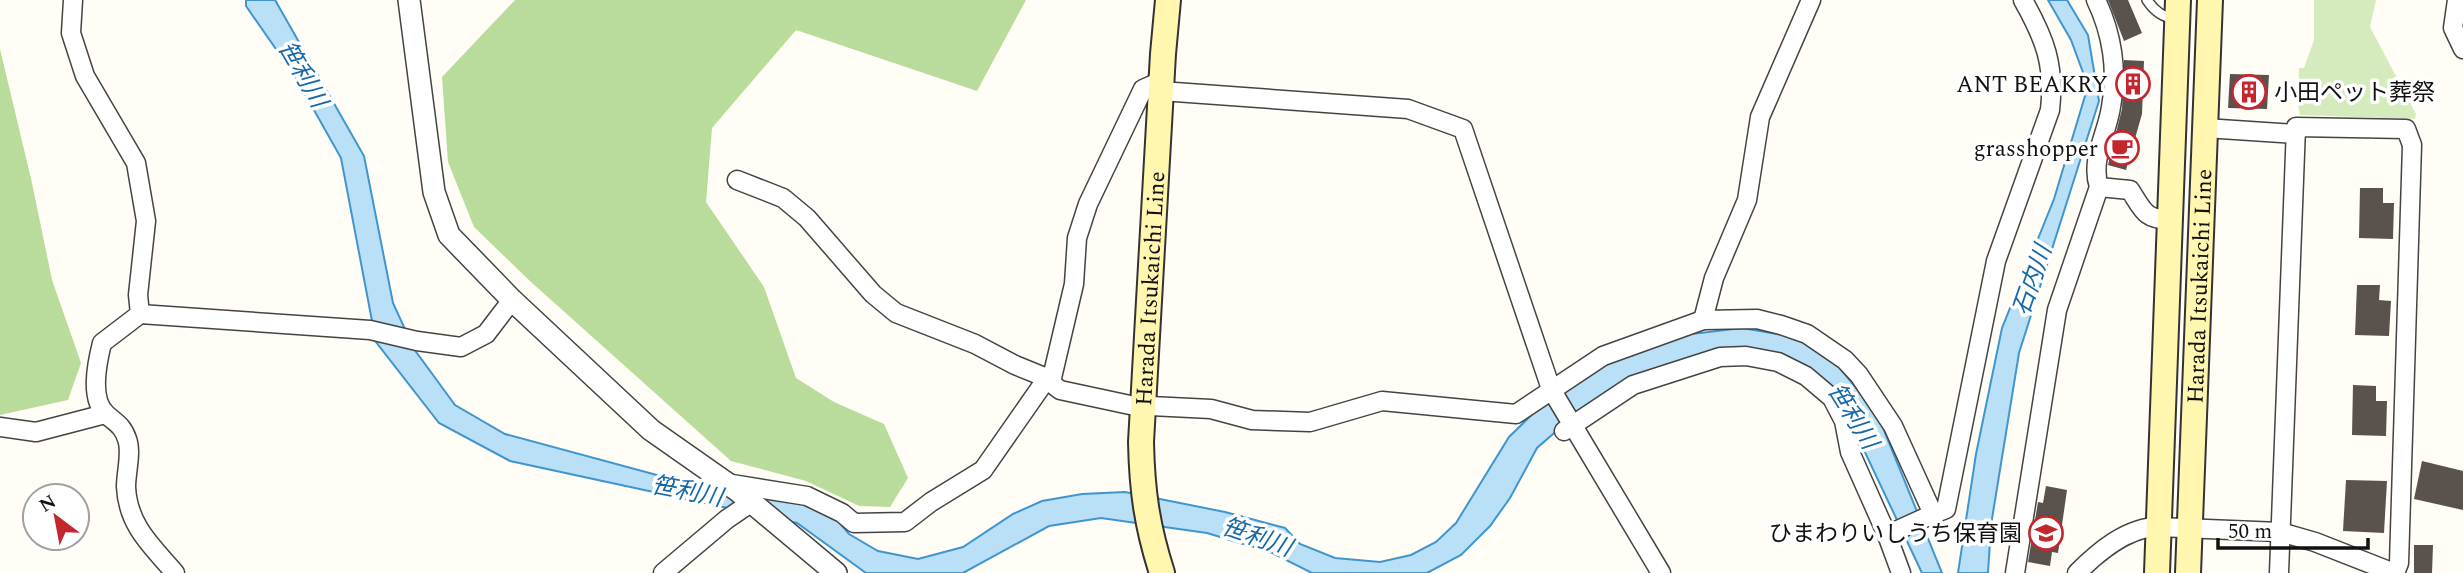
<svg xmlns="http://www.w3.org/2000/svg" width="2463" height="573" font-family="Spectral,'Noto Sans JP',serif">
<rect width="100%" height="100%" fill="#fffdf5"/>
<path fill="#d5ebbd" d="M2314,0h62l-6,27 46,87 -1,5 -115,-4 -2,-10 1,-37h5l10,-28z"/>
<g fill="#b9dc9c">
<path d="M515,0h511l-49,91 -181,-61 -84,98 -6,74 58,85 32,91 38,24 50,22 24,54 -18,29 -31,-1 -53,-25 -75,-20 -200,-179 -57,-55 -26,-65 -6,-85z"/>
<path d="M0,49l32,134 20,97 29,83 -13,37 -68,15z"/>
</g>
<g fill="#b9e0f7" stroke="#3f96cf" stroke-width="2">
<path d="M246,0h29l89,156 29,147 21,46 41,56 50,29 211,57 101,15 14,7 18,21 29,17 40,8 45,-12 50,-33 29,-13 40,-7 43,-2 100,20 60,16 15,16 35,14 45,4 31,-7 25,-13 20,-19 53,-86 35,-34 66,-41 73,-27 59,-7 53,9 43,29 39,47 65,160h-20l-76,-161 -19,-27 -77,-34 -174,63 -39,34 -27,50 -20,28 -29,29 -34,18h-115l-42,-21 -63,-19 -106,-15 -52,8 -86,47h-97l-69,-50 -287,-62 -71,-38 -63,-81 -35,-184 -45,-80 -50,-72z"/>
<path d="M2048,0h19l21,35 11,66 -80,252 -28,172 -3,48h-30l18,-119 26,-126 52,-129 34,-113 -17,-46z"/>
</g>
<g fill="#5a524d">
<path d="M2108,0h20l14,33 -18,8z"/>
<path d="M2124,60l20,1 -2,53 -16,56 -18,-5 14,-56z"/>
<path d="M2230,74l39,1 -2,34 -39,-1z"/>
<path d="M2360,188h23v15h11l-1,36 -34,-1z"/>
<path d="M2357,285h23l-1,15 12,1 -2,35 -34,-1z"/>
<path d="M2353,385l23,1v15h11l-1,35 -34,-1z"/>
<path d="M2422,461l41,10v39l-49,-11z"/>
<path d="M2346,480l41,1 -3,52 -41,-2z"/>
<path d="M2046,486l21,4 -9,63 -6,-1 -2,14 -22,-4 10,-60 5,1z"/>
<path d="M2414,545h19l-1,28h-18z"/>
</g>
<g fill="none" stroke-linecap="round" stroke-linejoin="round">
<g stroke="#444" stroke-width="12">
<path id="service" d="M2147,0c8,12 16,17 29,19"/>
</g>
<g stroke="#444" stroke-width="21">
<g id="minor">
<path d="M73,0l-2,33 14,43 51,87 10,58 -8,74 2,19"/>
<path d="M2457,0l-4,28 10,21"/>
<path d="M1161,91l247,18 55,20 88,260 110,184"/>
<path d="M2205,128l91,6"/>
<path d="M737,180l46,18 24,20 66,76 23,19 79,31 40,21 27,11 18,14 70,15 81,4 41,11 58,2 72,-21 134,13 87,-58 100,-36 54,-1 24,6 26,9 38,26 14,15 34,51 40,88 13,-5 50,-248 54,-151c5,-45 -5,-71 -27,-110"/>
<path d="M2099,187l31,3c13,20 14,29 40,30"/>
<path d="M1703,320l11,-42 33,-78 13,-83 51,-117"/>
<path d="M0,427l36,5 69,-18"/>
<path d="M1564,431l69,-46 87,-28 26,-1 32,6 28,14 26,22 12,23 6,31 37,83 14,38"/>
<path d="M726,483l81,13 35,17 12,10 51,-1 26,-20 52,-32 60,-86 8,-2 23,-98 3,-46 11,-34 55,-115 18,-8"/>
<path d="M1887,535l46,-21"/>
<path d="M175,573c-23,-27 -47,-47 -49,-86 0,-15 6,-35 1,-48 -4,-13 -11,-16 -20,-24 -18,-15 -10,-52 -5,-72l38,-29 230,16 47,11 44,6 25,-13 26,-34"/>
<path d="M663,573l64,-54 25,-17"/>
<path d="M2015,573l42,-263 42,-123c-9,-27 8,-53 12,-80 7,-36 1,-74 -15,-107"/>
<path d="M2077,573c21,-21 50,-46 81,-46l122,5 35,10 79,31"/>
<path d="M2279,573l17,-446 110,2 6,16 -13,418 -4,10"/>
</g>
</g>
<g stroke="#444" stroke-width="24">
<path id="tertiary" d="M409,0l25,192 15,43 63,65 139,130 87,61 98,82"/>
</g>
<g stroke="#333" stroke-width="28">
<g id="secondary">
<path id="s1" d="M1162,573c-15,-47 -20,-82 -21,-131l22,-388 5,-54"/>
<path d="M2157,573l21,-573"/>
<path id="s2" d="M2188,573l22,-573"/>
</g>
</g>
<use href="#service" stroke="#fff" stroke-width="9"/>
<use href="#minor" stroke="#fff" stroke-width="18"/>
<use href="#tertiary" stroke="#fff" stroke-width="21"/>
<use href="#secondary" stroke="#fff6b0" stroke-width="24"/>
</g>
<defs>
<g id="building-ring" transform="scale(1.75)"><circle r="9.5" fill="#fff" stroke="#c4262e" stroke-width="1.5"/><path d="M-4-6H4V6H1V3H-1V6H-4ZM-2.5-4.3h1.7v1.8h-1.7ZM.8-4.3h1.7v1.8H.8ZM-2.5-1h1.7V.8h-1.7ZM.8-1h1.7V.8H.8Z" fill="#c4262e"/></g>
<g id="cafe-ring" transform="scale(1.75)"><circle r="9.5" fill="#fff" stroke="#c4262e" stroke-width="1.5"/><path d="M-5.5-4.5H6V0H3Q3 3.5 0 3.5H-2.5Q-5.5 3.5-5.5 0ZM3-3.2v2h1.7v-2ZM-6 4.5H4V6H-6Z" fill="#c4262e"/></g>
<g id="school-ring" transform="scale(1.75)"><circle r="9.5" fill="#fff" stroke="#c4262e" stroke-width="1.5"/><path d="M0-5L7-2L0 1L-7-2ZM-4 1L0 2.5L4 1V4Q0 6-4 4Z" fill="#c4262e"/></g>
</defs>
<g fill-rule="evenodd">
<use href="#building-ring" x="2133" y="84"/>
<use href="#building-ring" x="2249" y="92"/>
<use href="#cafe-ring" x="2122" y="148"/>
<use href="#school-ring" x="2046" y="533"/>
</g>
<g text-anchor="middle" stroke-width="7" stroke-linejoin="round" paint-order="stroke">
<g font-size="23" fill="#111" stroke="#fff" text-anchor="end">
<text x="2108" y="92">ANT BEAKRY</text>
<text x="2274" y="100" text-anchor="start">小田ペット葬祭</text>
<text x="2098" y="156">grasshopper</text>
<text x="2022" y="541">ひまわりいしうち保育園</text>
</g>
<g font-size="23" fill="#111" stroke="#fff">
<text dy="8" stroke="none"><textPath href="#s2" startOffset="287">Harada Itsukaichi Line</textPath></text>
<text dy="8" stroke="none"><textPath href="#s1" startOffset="287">Harada Itsukaichi Line</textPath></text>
</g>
<g font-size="24" font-style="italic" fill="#1768a6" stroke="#fff">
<text transform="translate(303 74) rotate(60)" y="8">笹利川</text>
<text transform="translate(2032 280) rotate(-71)" y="8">石内川</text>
<text transform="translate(1853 416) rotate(58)" y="8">笹利川</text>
<text transform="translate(687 491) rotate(11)" y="8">笹利川</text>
<text transform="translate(1257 537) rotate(19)" y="8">笹利川</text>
</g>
</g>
<g transform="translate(56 517) rotate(328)"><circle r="33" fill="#ffffff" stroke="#a0a0a0" stroke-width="2"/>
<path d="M0-5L12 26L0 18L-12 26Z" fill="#c4262e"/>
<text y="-10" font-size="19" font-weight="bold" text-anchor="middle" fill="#111111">N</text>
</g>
<path d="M2218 538v10h150v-10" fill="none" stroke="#111111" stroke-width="3.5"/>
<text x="2228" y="538" font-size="21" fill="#111111" stroke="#ffffff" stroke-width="5" paint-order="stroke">50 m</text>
</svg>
